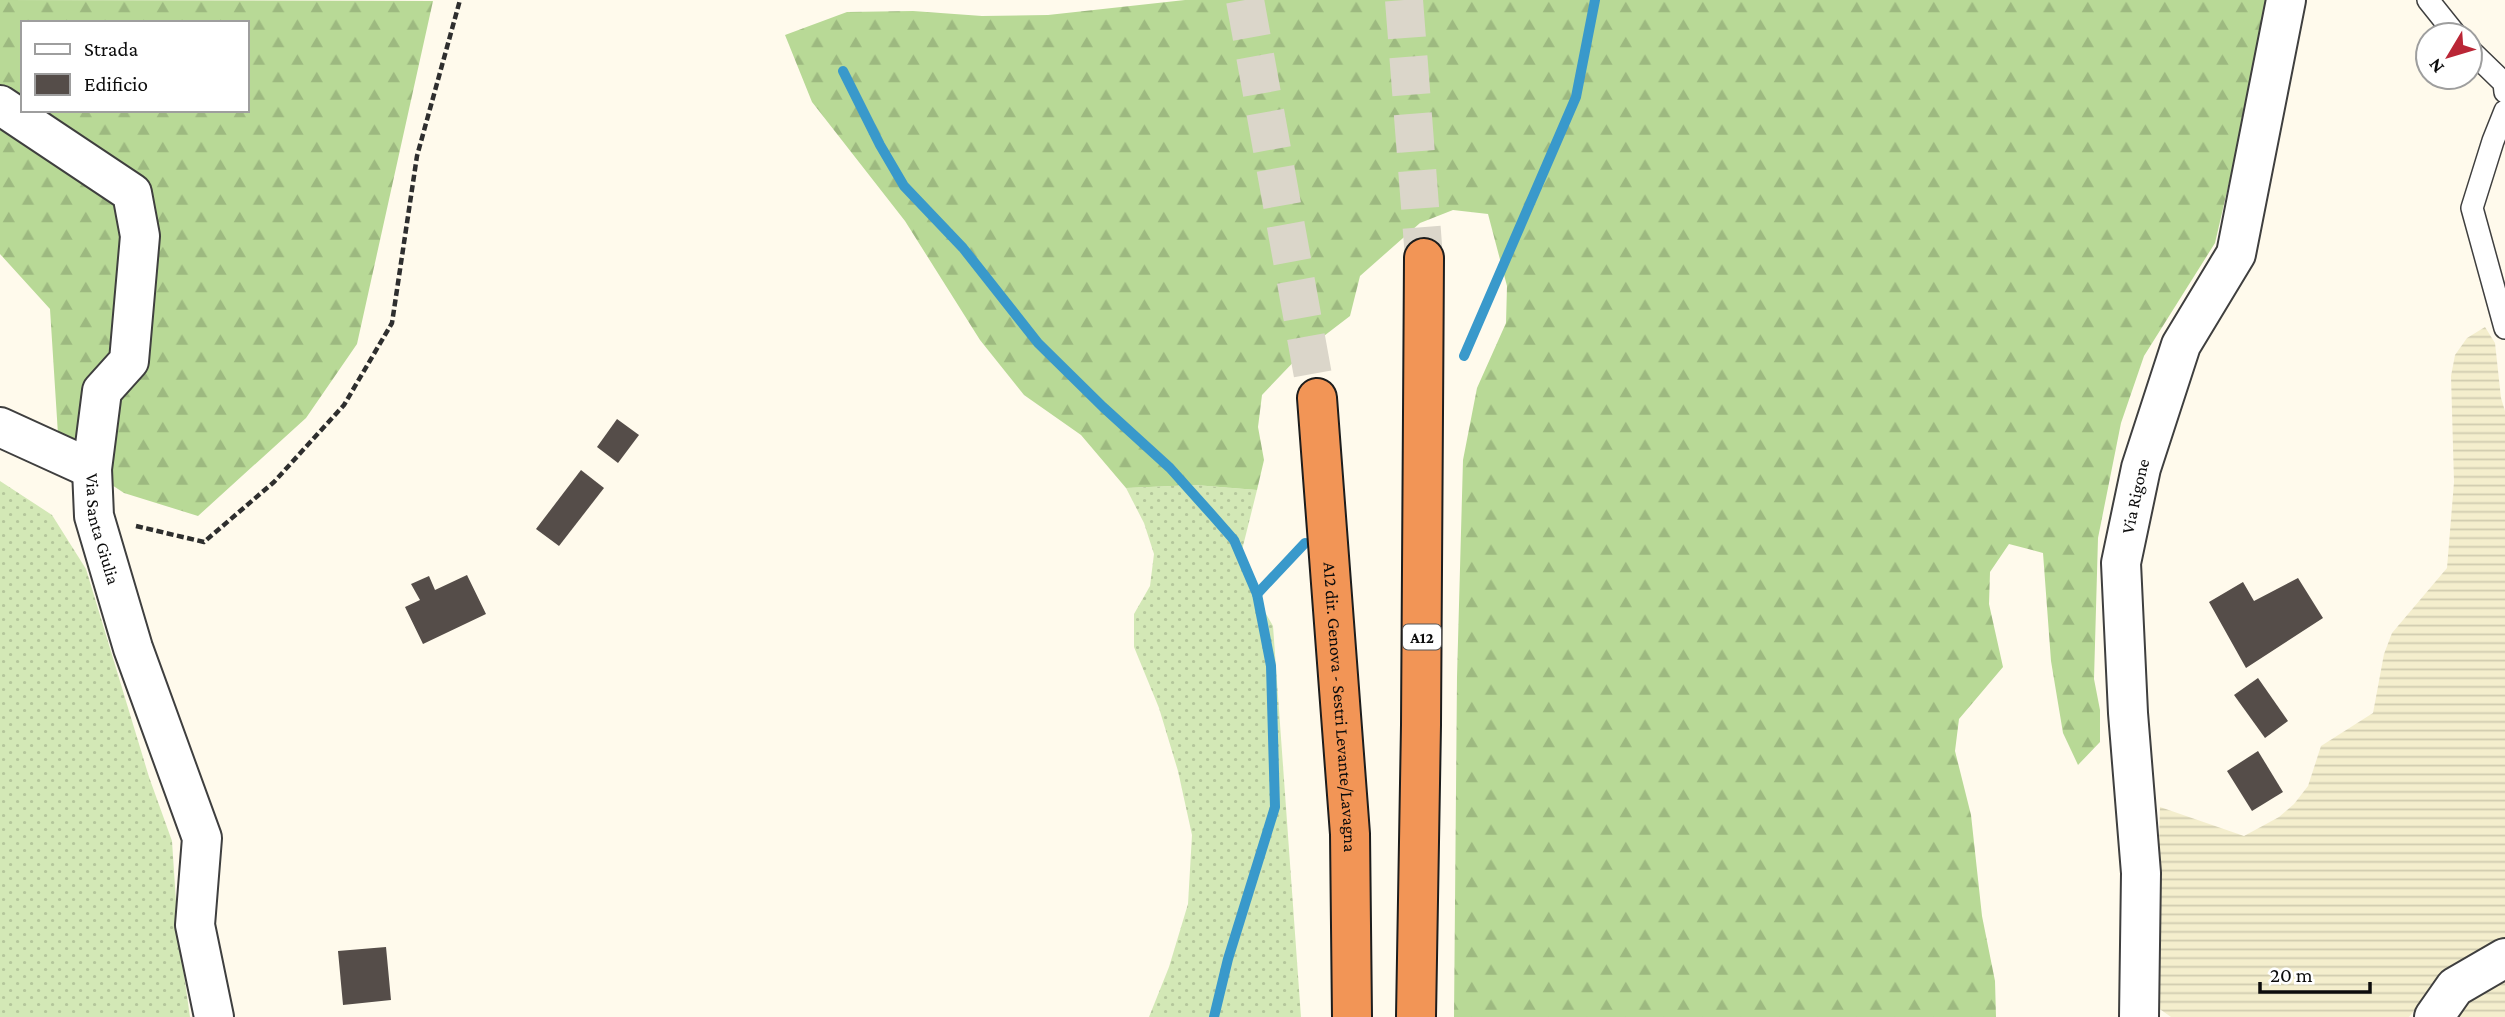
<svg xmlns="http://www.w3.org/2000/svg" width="2505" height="1017" font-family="'Crimson Pro',serif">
<defs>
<pattern id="farmland-rules" width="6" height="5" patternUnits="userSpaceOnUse" patternTransform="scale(1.75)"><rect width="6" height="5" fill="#f4eecd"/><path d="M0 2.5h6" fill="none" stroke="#d0cbaf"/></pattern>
<pattern id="grass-dots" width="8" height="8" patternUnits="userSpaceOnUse" patternTransform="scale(1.75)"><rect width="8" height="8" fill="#d3e8b6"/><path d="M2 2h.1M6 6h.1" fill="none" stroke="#b4c69b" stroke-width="1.8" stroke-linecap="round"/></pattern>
<pattern id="forest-firs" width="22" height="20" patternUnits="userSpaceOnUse" patternTransform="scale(1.75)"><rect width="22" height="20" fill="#b8d996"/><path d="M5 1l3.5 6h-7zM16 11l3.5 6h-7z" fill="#9db980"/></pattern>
</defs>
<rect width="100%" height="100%" fill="#fffaec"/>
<g fill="url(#farmland-rules)">
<path d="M2485,327l10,16 6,55 4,13v526l-64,40 -32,40h-238l-17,-12 6,-198 84,29 35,-19 15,-13 14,-18 13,-40 52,-33 11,-59 8,-21 55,-65 7,-86 -3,-106 4,-21 12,-17z"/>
<path d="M2505,973v44h-57z"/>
</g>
<g fill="url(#grass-dots)">
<path d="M0,481l52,34 34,54 63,208 23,64 6,91 12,85h-190z"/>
<path d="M1195,485l62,5 -15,60 13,45 18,31 28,391h-152l20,-50 19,-63 4,-69 -14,-64 -19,-63 -25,-61v-33l16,-28 4,-32 -10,-31 -18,-35z"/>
</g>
<g fill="url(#forest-firs)" fill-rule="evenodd">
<path d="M0,0l433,1 -76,343 -51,74 -108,98 -74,-23 -65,-43 -9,-141 -50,-55zM23,23h224v87h-224z"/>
<path d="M1185,0h1082l-10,62 -42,181 -71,113 -23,67 -23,115 -4,141 6,31v32l-22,23 -15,-32 -12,-72 -8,-108 -34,-9 -19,28 -1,32 14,63 -44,52 -4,32 16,64 11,101 13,65 1,36h-542l3,-340 6,-217 14,-72 29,-65 1,-37 -19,-72 -35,-4 -33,13 -60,53 -10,40 -47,36 -41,43 -4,32 6,33 -7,30 -62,-5 -69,3 -45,-53 -57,-40 -44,-55 -75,-119 -93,-119 -27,-67 62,-23 66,-1 69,5 66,-1z"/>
</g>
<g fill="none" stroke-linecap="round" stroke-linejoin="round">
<g stroke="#3999cb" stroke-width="10">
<path d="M843,71l37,74 24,41 59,62 75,95 65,64 67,61 43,48 21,24 14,33 9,21 14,72 4,141 -47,152 -14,58"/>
<path d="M1464,356l112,-259 19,-97"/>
<path d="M1257,594l48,-51"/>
</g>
</g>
<g fill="#554d49">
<path d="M617,419l22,16 -21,28 -21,-16z"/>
<path d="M581,470l23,18 -45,58 -23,-17z"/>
<path d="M467,575l19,39 -63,30 -18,-37 15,-7 -9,-16 18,-8 6,14z"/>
<path d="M2298,578l25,40 -77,50 -37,-66 34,-20 11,19z"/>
<path d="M2258,678l30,43 -23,17 -31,-43z"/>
<path d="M2258,751l25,41 -31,19 -25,-40z"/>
<path d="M386,947l5,53 -48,5 -5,-54z"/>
</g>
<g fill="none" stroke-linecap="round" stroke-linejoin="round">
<g stroke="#dbd6ca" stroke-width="38" stroke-dasharray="38 19" stroke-linecap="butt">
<path d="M1245,0l72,398"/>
<path d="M1404,0l20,258"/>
</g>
<g stroke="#3f3f3f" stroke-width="24">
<g id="service">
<path d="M2428,0l28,35"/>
<path d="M2470,50l34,33 1,9"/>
<path d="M2505,111l-12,30 -21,67 33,120"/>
</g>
</g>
<g stroke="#3f3f3f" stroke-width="42">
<path id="minor" d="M0,427l92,42"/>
</g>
<g stroke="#3f3f3f" stroke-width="42">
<g id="tertiary">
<path id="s1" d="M0,105l132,88 8,43 -11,125 -27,30 -10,78 2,47 39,132 69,190 -7,87 19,92"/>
<path id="s2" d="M2139,1017l2,-144 -13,-160 -7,-150 20,-95 40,-123 55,-91 50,-254"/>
<path d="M2434,1017l21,-30 50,-29"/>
</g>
</g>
<g stroke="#1d1d1d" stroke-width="42">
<g id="motorway">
<path id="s3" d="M1317,398l33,436 2,183"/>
<path d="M1416,1017l5,-292 3,-467"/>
</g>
</g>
<path stroke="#2e2e2e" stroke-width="4.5" stroke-dasharray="7 3.5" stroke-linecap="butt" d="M136,526l68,16 70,-60 70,-77 48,-82 25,-167 43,-156"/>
<use href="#service" stroke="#fff" stroke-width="21"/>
<use href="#minor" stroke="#fff" stroke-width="38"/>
<use href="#tertiary" stroke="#fff" stroke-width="38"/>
<use href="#motorway" stroke="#f29556" stroke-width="38"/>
</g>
<g text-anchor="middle" stroke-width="7" stroke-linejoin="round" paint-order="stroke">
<rect fill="#fff" stroke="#555" stroke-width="2" x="1403" y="624.5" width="38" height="25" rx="5"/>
<g font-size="16" font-weight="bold" fill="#0c0c0c">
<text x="1422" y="643">A12</text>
</g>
<g font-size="18" fill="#0c0c0c" stroke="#fff">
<text dy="6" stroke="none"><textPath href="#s2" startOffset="523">Via Rigone</textPath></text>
<text dy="6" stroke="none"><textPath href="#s1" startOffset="508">Via Santa Giulia</textPath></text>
<text dy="6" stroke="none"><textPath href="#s3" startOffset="310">A12 dir. Genova - Sestri Levante/Lavagna</textPath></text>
</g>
</g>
<rect x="21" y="21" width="228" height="91" fill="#ffffff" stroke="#9e9e9e" stroke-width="2"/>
<rect x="35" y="44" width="35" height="10" fill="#ffffff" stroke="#9e9e9e" stroke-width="2"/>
<text x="84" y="56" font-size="21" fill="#0c0c0c">Strada</text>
<rect x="35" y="74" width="35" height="21" fill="#554d49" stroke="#9e9e9e" stroke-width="2"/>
<text x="84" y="91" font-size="21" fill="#0c0c0c">Edificio</text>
<g transform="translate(2449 56) rotate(232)"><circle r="33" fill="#ffffff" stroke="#9e9e9e" stroke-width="2"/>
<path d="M0-5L12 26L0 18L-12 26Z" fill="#ba2636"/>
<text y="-10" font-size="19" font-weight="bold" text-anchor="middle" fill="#0c0c0c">N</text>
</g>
<path d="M2260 982v10h110v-10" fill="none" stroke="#0c0c0c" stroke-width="3.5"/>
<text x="2270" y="982" font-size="21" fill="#0c0c0c" stroke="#ffffff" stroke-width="5" paint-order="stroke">20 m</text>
</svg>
